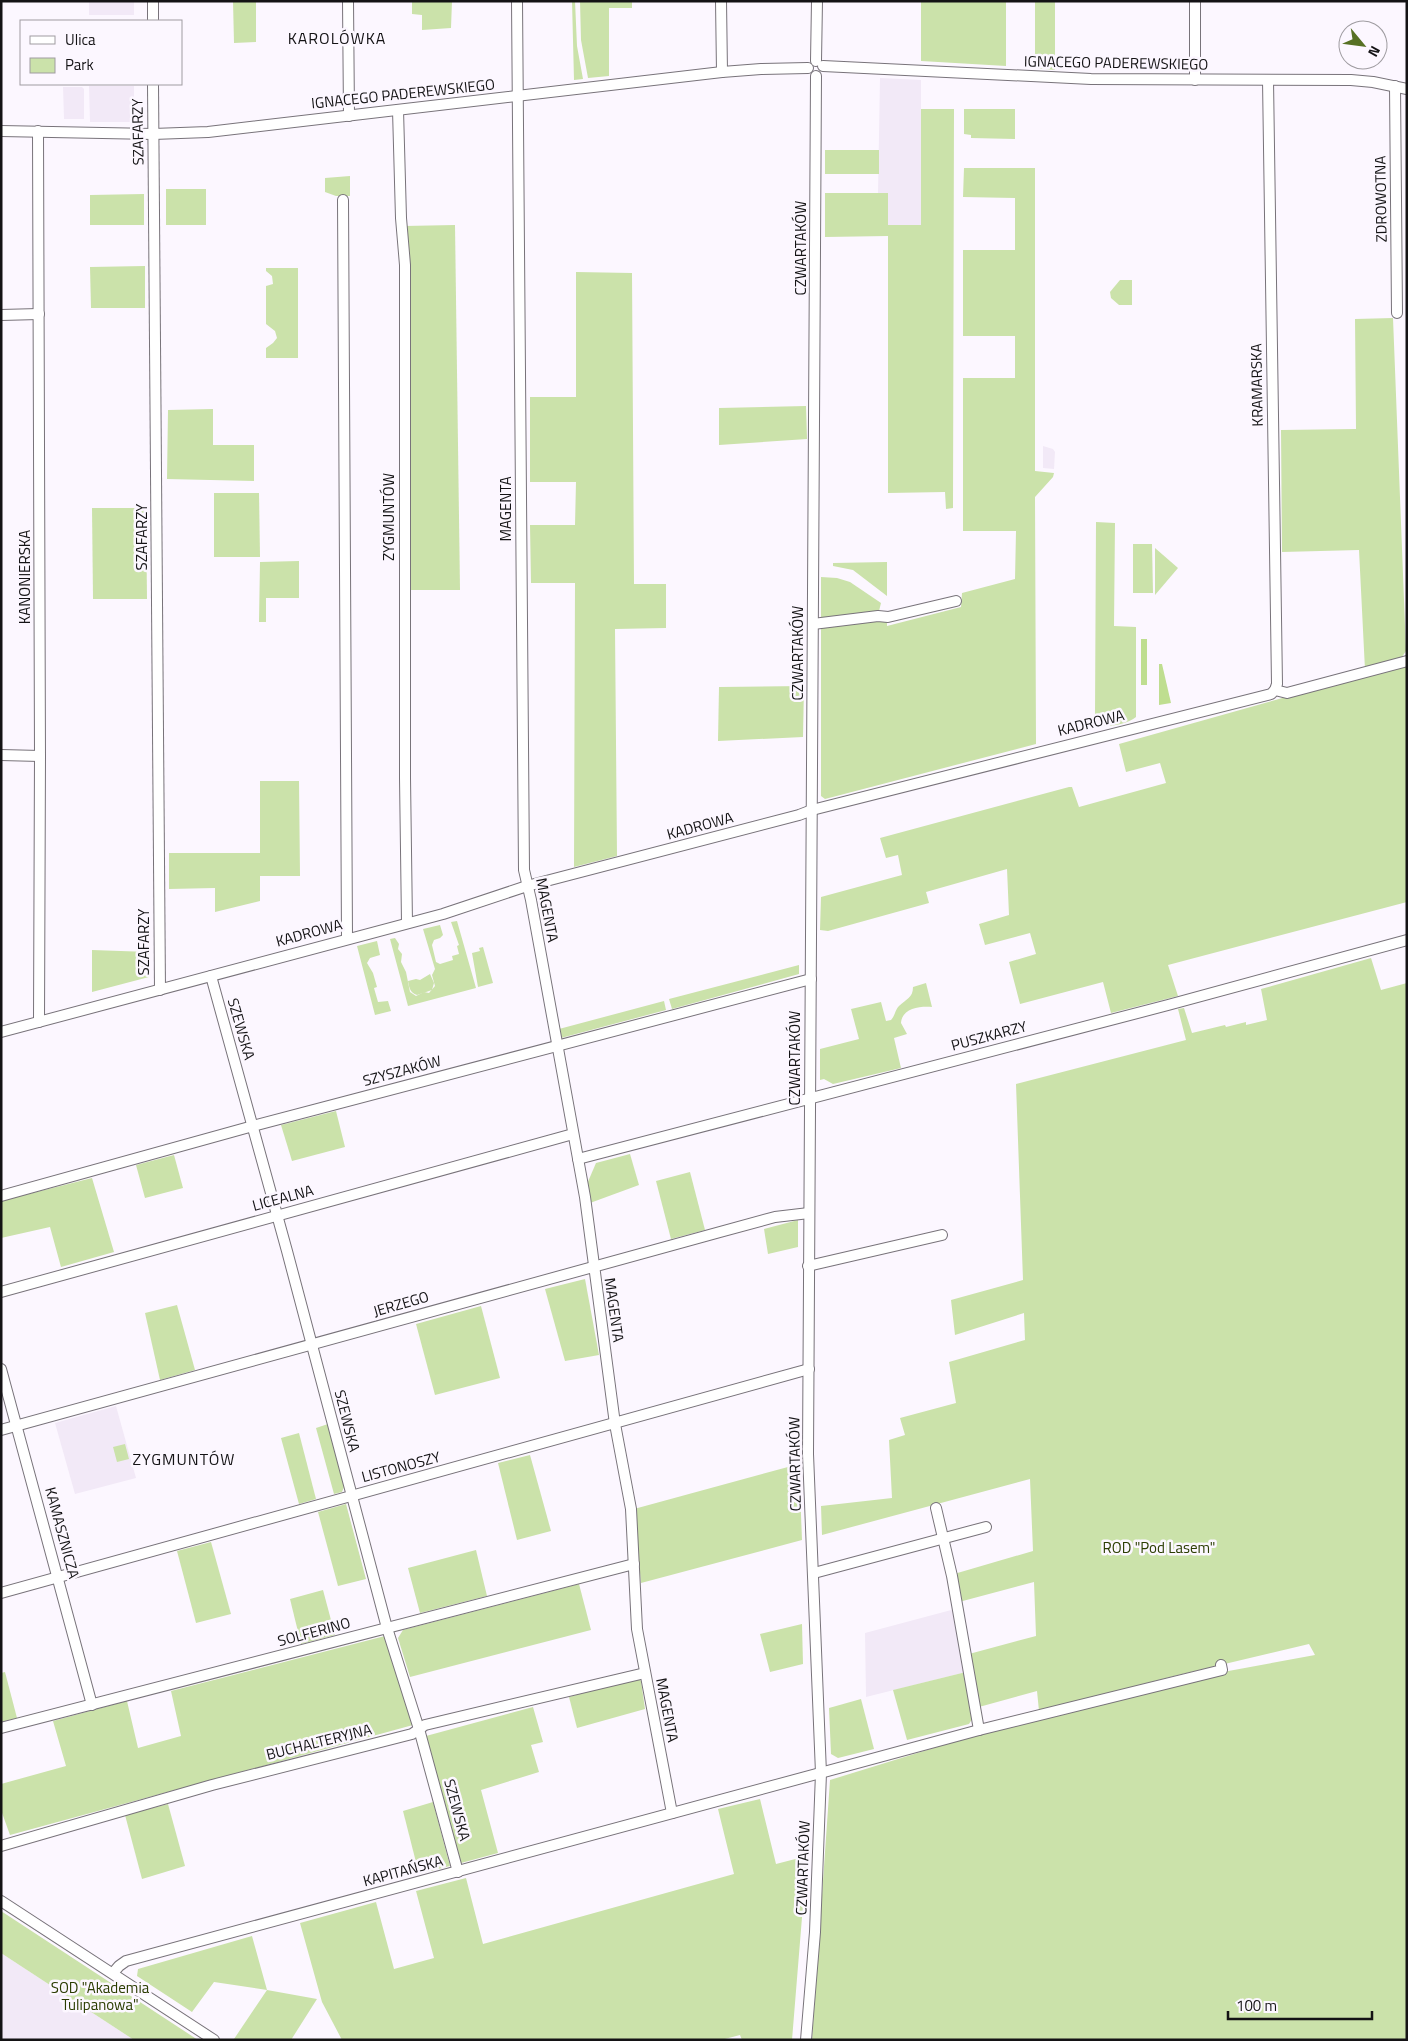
<svg xmlns="http://www.w3.org/2000/svg" width="1408" height="2041" font-family="'Titillium Web',sans-serif">
<rect width="100%" height="100%" fill="#fcf7ff"/>
<g fill="#f2e9f7">
<rect x="89" y="1" width="45" height="14"/>
<path d="M880,78l41,2v145h-33v-32h-10z"/>
<path d="M89,86h45v36h-44z"/>
<path d="M63,87h19l2,2v30h-20z"/>
<path d="M1043,446l10,3 2,3 -1,17 -11,-1z"/>
<path d="M116,1406l20,72 -61,16 -20,-71z"/>
<path d="M955,1609l11,63 -100,25 -1,-64z"/>
<path d="M1,1953l133,87h-133z"/>
</g>
<g fill="#cbe2aa">
<path d="M233,1h23v41l-22,1z"/>
<path d="M412,1h40l-1,27 -29,2v-15l-10,-1z"/>
<path d="M572,1h3l2,45 6,33 -9,1z"/>
<path d="M580,1h52v7h-23v68l-21,2 -7,-38z"/>
<path d="M921,1h85v65l-85,-5z"/>
<path d="M1035,1h20v69l-20,-2z"/>
<path d="M921,109h33l-1,399 -7,1 -1,-17 -57,1v-257l-63,1v-44h63v32h33z"/>
<path d="M964,109h51v30l-44,-1v-3l-7,-1z"/>
<rect x="825" y="150" width="54" height="24"/>
<path d="M964,168h71v303l19,2 -1,4 -18,20 1,247 -211,55 -4,-3v-168l66,-9v7l74,-19 1,-14 53,-14 1,-48h-53v-153h52v-42h-52v-86h52v-52l-52,-1z"/>
<path d="M350,176v20h-14l-11,-4v-14z"/>
<rect x="166" y="189" width="40" height="36"/>
<path d="M144,194v31h-54v-30z"/>
<path d="M455,225l5,365h-50l-6,-364z"/>
<path d="M145,266v42h-54l-1,-41z"/>
<path d="M266,268h32v90h-32v-10l7,-5 4,-5 -2,-7 -9,-7v-38l7,-2 -1,-8 -6,-5z"/>
<path d="M576,272l56,1 2,311h32v44l-51,1 2,227 -43,11 1,-284h-44l-1,-58h45l1,-43h-46v-85h46z"/>
<path d="M1120,280h12v25h-13l-8,-7 -1,-6z"/>
<path d="M1393,318l13,333 -6,9 -35,10 -6,-120 -77,2 -1,-122 75,-1 -1,-110z"/>
<path d="M806,406l1,33 -88,6v-37z"/>
<path d="M213,409v36h41v36l-87,-2 1,-69z"/>
<path d="M214,493h45l1,64h-46z"/>
<path d="M92,508h54l1,91h-54z"/>
<path d="M1096,522l19,1 -1,103 22,1v90c-9,7 -27,11 -37,8v-11h-4z"/>
<path d="M1133,544h19l1,49h-20z"/>
<path d="M1155,548l23,20 -23,27z"/>
<path d="M299,561v37h-33v24h-7l1,-60z"/>
<path d="M887,562v34l-34,-26 -20,-4v-3z"/>
<path d="M821,577l16,1 13,4 31,21 -2,8 -58,8z"/>
<path d="M1407,663v239l-239,63 10,31 -67,17 -8,-31 -83,22 -11,-42 27,-8 -6,-21 -45,12 -6,-21 30,-9 -2,-46 -81,23 3,11 -101,28 -8,-1 1,-33 81,-22 -4,-20 -12,3 -6,-20 189,-51h3l7,20 87,-24 -6,-20 -34,9 -7,-28z"/>
<path d="M804,686l-1,51 -85,4 1,-54z"/>
<path d="M260,781h39l1,95h-40v25l-45,11v-24l-46,1v-36h91z"/>
<path d="M457,921l19,67 -68,18 -18,-67 5,-1 4,6 -1,5 4,5 -1,8 5,10 4,20 6,4 8,-4 5,1 6,-7 -3,-11 3,-6 -12,-40 17,-4 3,10 -3,3 -6,2 -2,5 4,17 4,2 13,-4 -1,-4 7,-2 -2,-8 2,-1 -8,-23z"/>
<path d="M377,941l3,14 -10,3 -3,5 6,10 4,14 -3,1 4,14 10,-1 3,10 -16,4 -18,-69z"/>
<path d="M483,947l10,36 -15,4 -6,-34 8,-2 -1,-3z"/>
<path d="M92,950l57,2v25l-57,15z"/>
<path d="M1371,958l10,32 26,-7v1057h-595l18,-260 149,-46 244,-62 92,-17 -6,-11 -135,32 -135,35 -2,-20 -58,16 -10,-53 67,-18 -2,-54 -75,20 -5,-28 79,-23 -3,-72 -208,56 -1,-29 71,-8 -3,-58 16,-5 -5,-17 56,-15 -7,-41 76,-22 -1,-27 -69,22 -4,-35 72,-20 -7,-196 170,-44 -8,-31 6,-1 8,25 33,-8 1,2 20,-5v3l21,-5 -6,-31z"/>
<path d="M799,965v9l-127,35 -3,-10z"/>
<path d="M430,974l4,9 -2,7 -15,5c-7,-2 -8,-8 -9,-14l8,-2 4,1z"/>
<path d="M926,983l6,24c-12,-1 -30,1 -31,16l6,11 -13,4 7,30 -68,16 -9,-5 -4,1v-31l39,-10 -8,-30 30,-7 5,19 5,-1c4,-4 4,-10 8,-14 7,-7 14,-8 14,-19z"/>
<path d="M664,1001l2,9 -105,28 -2,-9z"/>
<path d="M336,1111l9,36 -53,14 -11,-36z"/>
<path d="M630,1154l9,31 -49,18 -3,-19 9,-21z"/>
<path d="M174,1155l9,33 -38,10 -9,-33z"/>
<path d="M690,1172l15,58 -34,9 -15,-58z"/>
<path d="M92,1178l22,74 -53,15 -11,-40 -49,11v-37z"/>
<path d="M798,1220v27l-30,7 -4,-25z"/>
<path d="M585,1279l14,76 -34,6 -20,-72z"/>
<path d="M177,1305l18,65 -35,10 -15,-67z"/>
<path d="M481,1306l19,72 -65,17 -19,-71z"/>
<path d="M328,1424l16,63 -2,5 -8,2 -18,-66z"/>
<path d="M299,1433l17,66 -17,5 -18,-66z"/>
<path d="M125,1444l4,15 -12,3 -4,-15z"/>
<path d="M530,1455l21,76 -34,9 -19,-77z"/>
<path d="M799,1464l3,76 -161,43 -7,-74z"/>
<path d="M346,1504l20,75 -28,7 -20,-74z"/>
<path d="M211,1542l20,72 -35,9 -19,-72z"/>
<path d="M476,1550l11,46 -67,17 -12,-45z"/>
<path d="M579,1584l12,46 -181,47 -12,-39 5,-8z"/>
<path d="M323,1590l12,45 -34,9 -11,-45z"/>
<path d="M802,1624l1,40 -33,8 -10,-38z"/>
<path d="M385,1636l28,89 -403,110 -9,-25v-26l65,-18 -13,-45 74,-20 11,47 43,-12 -10,-45z"/>
<path d="M5,1672l12,46 -16,4v-49z"/>
<path d="M966,1672l8,44 -5,8 -62,16 -14,-50z"/>
<path d="M638,1678l3,3 4,28 -68,19 -8,-31z"/>
<path d="M861,1699l13,50 -36,9 -7,-4 -2,-46z"/>
<path d="M533,1707l10,35 -12,3 8,27 -58,18 17,63 -37,10 -35,-127z"/>
<path d="M760,1799l16,65 31,-8 -15,184h-50l-2,-5 -19,5h-379l-20,-38 -22,-79 76,-21 18,67 40,-11 -18,-67 50,-13 17,66 251,-70 -16,-65z"/>
<path d="M433,1802l17,64 -31,8 -16,-63z"/>
<path d="M168,1804l17,62 -43,13 -17,-64z"/>
<path d="M1,1911l197,129h-64l-133,-87z"/>
<path d="M252,1936l15,54 50,9 -26,41 -57,-1 33,-49 -53,-8 -22,30 -55,-36 1,-7z"/>
</g>
<g fill="#bfde90">
<rect x="1141" y="639" width="6" height="46"/>
<path d="M1159,664h3l9,39 -12,2z"/>
</g>
<g fill="none" stroke-linecap="round" stroke-linejoin="round">
<g stroke="#78737a" stroke-width="12">
<g id="minor">
<path d="M153,1v20"/>
<path d="M348,1l1,115"/>
<path d="M517,1l7,869 7,30 54,297 30,227 16,85 6,120 35,184"/>
<path d="M721,1l1,71"/>
<path d="M1195,1v79"/>
<path d="M816,61l1,-60"/>
<path d="M823,66l268,13 260,1 22,2 34,7"/>
<path d="M1268,80l9,604 -2,6"/>
<path d="M153,84l7,906"/>
<path d="M1395,86l2,227"/>
<path d="M398,110l3,108 4,47v513l2,145"/>
<path d="M1,131l152,3 55,-2 514,-60 39,-3 47,-1"/>
<path d="M38,131l2,625 -1,266"/>
<path d="M343,200l4,738"/>
<path d="M1,315l38,-1"/>
<path d="M813,624l65,-8 10,1 68,-16"/>
<path d="M1,755l39,1"/>
<path d="M211,976l76,275 100,377 32,101 39,143"/>
<path d="M1,1032l442,-118 84,-28 272,-71 13,-5 459,-116 4,-4 12,3 120,-32"/>
<path d="M578,1159l590,-154 239,-65"/>
<path d="M1,1196l252,-70 558,-147"/>
<path d="M808,1266l134,-31"/>
<path d="M1,1292l572,-158"/>
<path d="M1,1369l91,336"/>
<path d="M1,1430l719,-198 55,-15 34,-4"/>
<path d="M936,1508l16,68 27,154"/>
<path d="M814,1573l172,-46"/>
<path d="M1,1593l808,-224"/>
<path d="M1,1728l633,-164"/>
<path d="M1,1846l211,-61 200,-51 13,-9 220,-52"/>
<path d="M1,1901l213,139"/>
<path d="M113,1973l6,-7 7,-5 853,-231 243,-60 -1,-5"/>
<path d="M806,2040l9,-108 6,-159 -13,-319 8,-1378"/>
</g>
</g>
<use href="#minor" stroke="#fff" stroke-width="10"/>
</g>
<g text-anchor="middle" stroke-width="5" stroke-linejoin="round" paint-order="stroke">
<g font-size="15" fill="#141315" stroke="#fcf7ff">
<text transform="translate(1116 63) rotate(1)" y="5">IGNACEGO PADEREWSKIEGO</text>
<text transform="translate(403 94) rotate(-6)" y="5">IGNACEGO PADEREWSKIEGO</text>
<text transform="translate(138 132) rotate(-91)" y="5">SZAFARZY</text>
<text transform="translate(1381 199) rotate(-91)" y="5">ZDROWOTNA</text>
<text transform="translate(801 248) rotate(-90)" y="5">CZWARTAKÓW</text>
<text transform="translate(1257 385) rotate(-91)" y="5">KRAMARSKA</text>
<text transform="translate(506 509) rotate(-90)" y="5">MAGENTA</text>
<text transform="translate(389 517) rotate(-90)" y="5">ZYGMUNTÓW</text>
<text transform="translate(142 537) rotate(-90)" y="5">SZAFARZY</text>
<text transform="translate(25 577) rotate(-90)" y="5">KANONIERSKA</text>
<text transform="translate(798 653) rotate(-90)" y="5">CZWARTAKÓW</text>
<text transform="translate(1091 723) rotate(-14)" y="5">KADROWA</text>
<text transform="translate(700 826) rotate(-15)" y="5">KADROWA</text>
<text transform="translate(547 910) rotate(79)" y="5">MAGENTA</text>
<text transform="translate(309 933) rotate(-15)" y="5">KADROWA</text>
<text transform="translate(144 942) rotate(-90)" y="5">SZAFARZY</text>
<text transform="translate(241 1029) rotate(74)" y="5">SZEWSKA</text>
<text transform="translate(989 1036) rotate(-15)" y="5">PUSZKARZY</text>
<text transform="translate(795 1058) rotate(-90)" y="5">CZWARTAKÓW</text>
<text transform="translate(402 1071) rotate(-15)" y="5">SZYSZAKÓW</text>
<text transform="translate(283 1198) rotate(-15)" y="5">LICEALNA</text>
<text transform="translate(401 1304) rotate(-16)" y="5">JERZEGO</text>
<text transform="translate(614 1310) rotate(82)" y="5">MAGENTA</text>
<text transform="translate(347 1421) rotate(76)" y="5">SZEWSKA</text>
<text transform="translate(795 1464) rotate(-91)" y="5">CZWARTAKÓW</text>
<text transform="translate(401 1467) rotate(-15)" y="5">LISTONOSZY</text>
<text transform="translate(62 1533) rotate(75)" y="5">KAMASZNICZA</text>
<text transform="translate(314 1632) rotate(-15)" y="5">SOLFERINO</text>
<text transform="translate(667 1710) rotate(79)" y="5">MAGENTA</text>
<text transform="translate(319 1742) rotate(-14)" y="5">BUCHALTERYJNA</text>
<text transform="translate(457 1810) rotate(75)" y="5">SZEWSKA</text>
<text transform="translate(803 1868) rotate(-88)" y="5">CZWARTAKÓW</text>
<text transform="translate(403 1871) rotate(-15)" y="5">KAPITAŃSKA</text>
</g>
<g font-size="15" fill="#2b3d02" stroke="#fcf7ff">
<text x="1159" y="1553">ROD "Pod Lasem"</text>
<text x="100" y="1993">SOD "Akademia<tspan x="100" dy="17">Tulipanowa"</tspan></text>
</g>
<g font-size="16" letter-spacing="1" fill="#141315" stroke="#fcf7ff">
<text x="337" y="44">KAROLÓWKA</text>
<text x="184" y="1465">ZYGMUNTÓW</text>
</g>
</g>
<rect width="1408" height="2041" fill="none" stroke="#141315" stroke-width="5"/>
<rect x="20" y="20" width="162" height="65" fill="#fcf7ff" stroke="#9f9ca1"/>
<rect x="30" y="36" width="25" height="8" fill="#ffffff" stroke="#9f9ca1"/>
<text x="65" y="45" font-size="15" fill="#141315">Ulica</text>
<rect x="30" y="58" width="25" height="15" fill="#cbe2aa" stroke="#9f9ca1"/>
<text x="65" y="70" font-size="15" fill="#141315">Park</text>
<g transform="translate(1363 45) rotate(119)"><circle r="24" fill="#fcf7ff" stroke="#9f9ca1"/>
<path d="M0-4L9 19L0 12L-9 19Z" fill="#577124"/>
<text y="-8" font-size="14" font-weight="bold" text-anchor="middle" fill="#141315">N</text>
</g>
<path d="M1228 2011v8h144v-8" fill="none" stroke="#141315" stroke-width="2.5"/>
<text x="1236" y="2011" font-size="15" fill="#141315" stroke="#fcf7ff" stroke-width="4" paint-order="stroke">100 m</text>
</svg>
